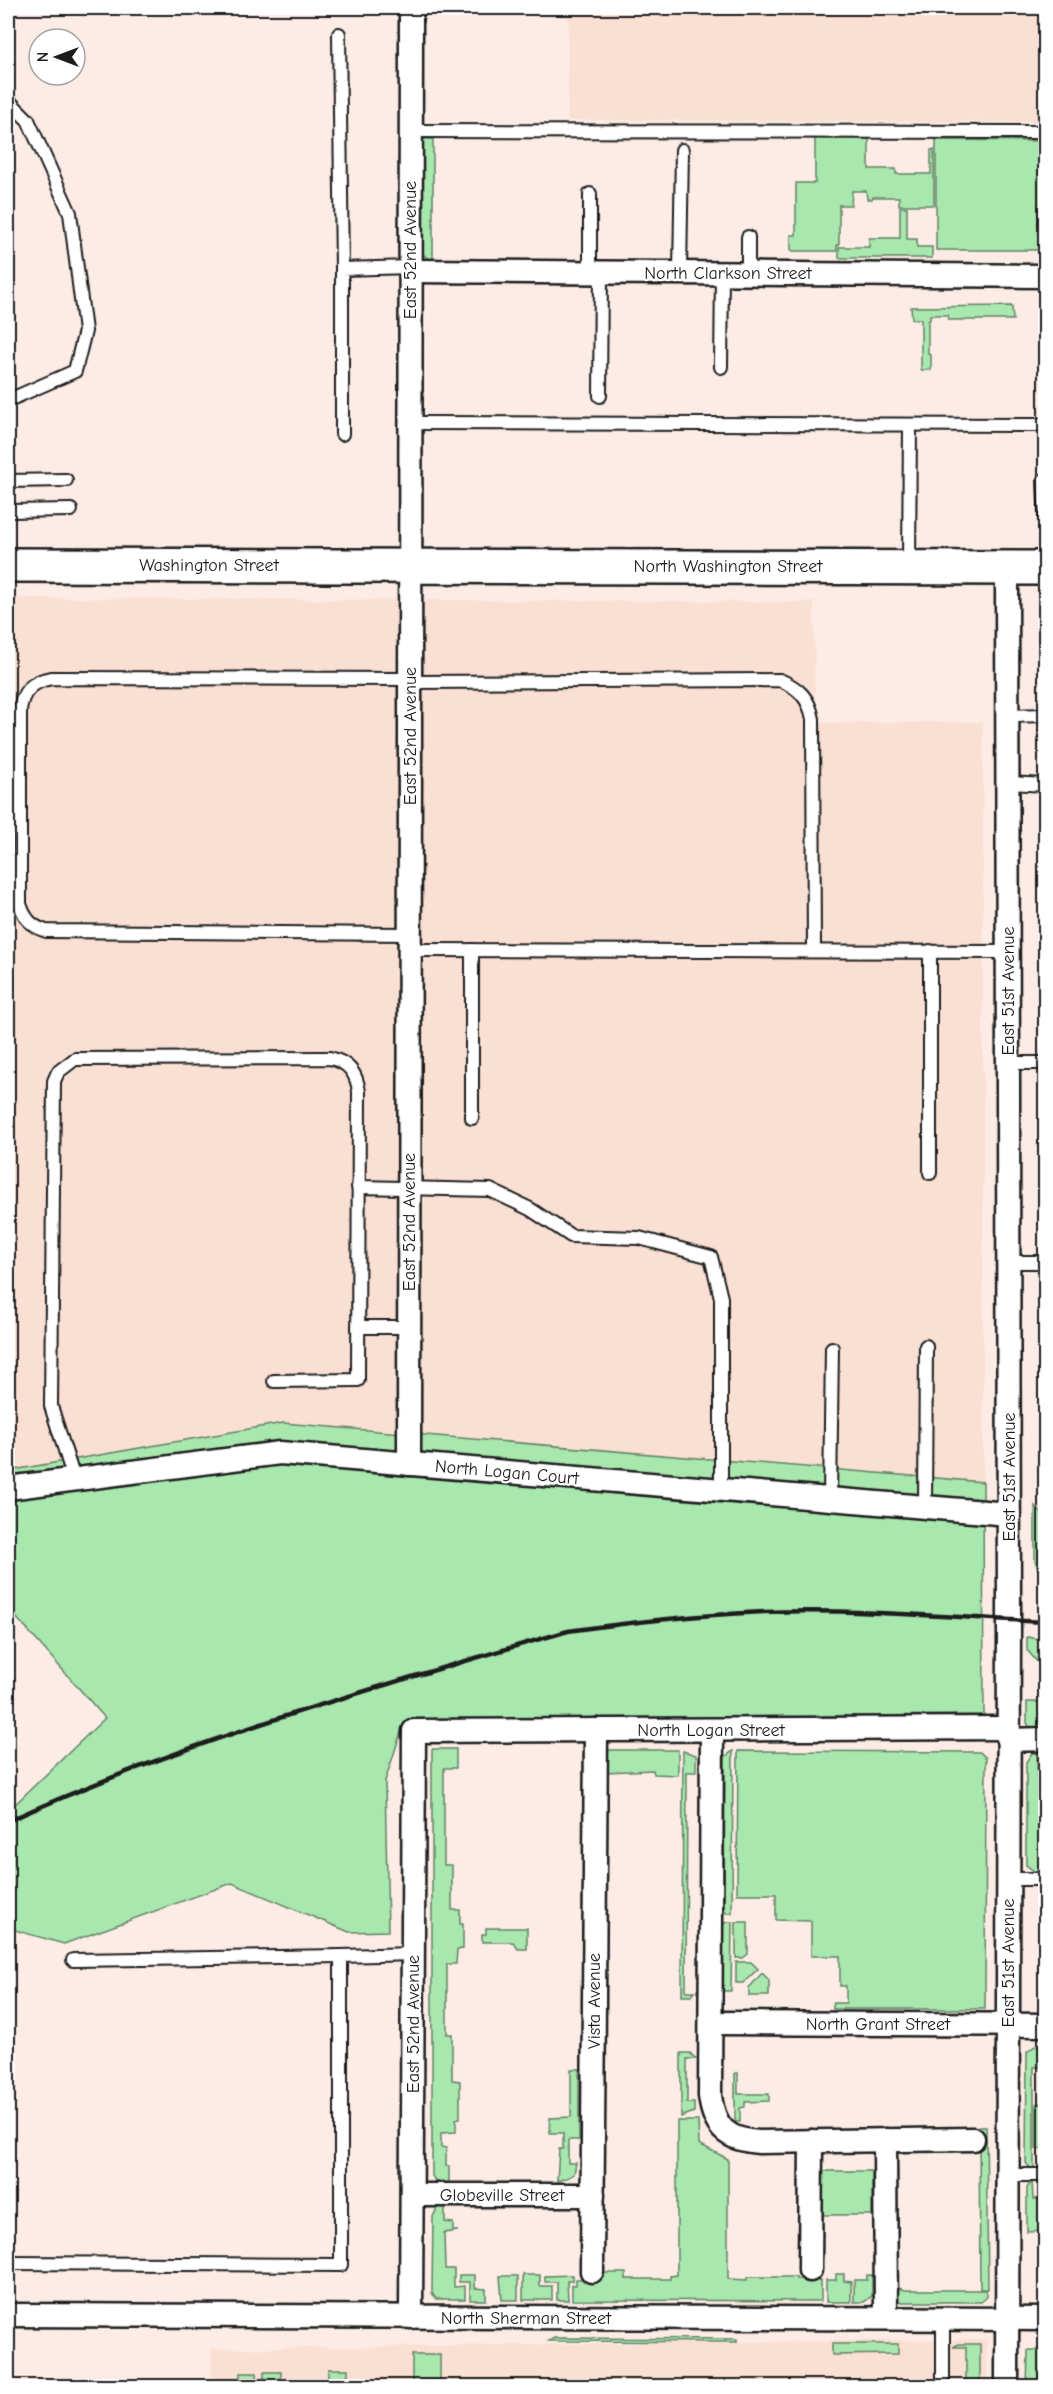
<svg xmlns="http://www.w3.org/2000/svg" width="1053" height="2394" font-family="'Comic Neue',sans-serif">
<rect width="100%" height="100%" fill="#fcece5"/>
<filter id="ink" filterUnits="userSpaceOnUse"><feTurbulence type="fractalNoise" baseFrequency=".0167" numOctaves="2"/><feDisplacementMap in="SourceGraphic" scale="12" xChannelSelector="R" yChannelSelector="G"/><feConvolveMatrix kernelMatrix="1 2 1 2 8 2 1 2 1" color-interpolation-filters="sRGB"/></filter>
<g filter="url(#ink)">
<g fill="#fadfd3">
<path d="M568,8h477v114l-477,-2z"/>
<path d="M8,598l806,4 1,121 168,-1v760l-700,-59 -275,48z"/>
<path d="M987,2339v47h-775v-37z"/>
</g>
<g fill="#a8e7ae" stroke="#628265" stroke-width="1.5">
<path d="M815,138l54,1v30h27v5h35v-24h3v55h-35v-8h-26l-1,2h-5l-1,-8h-14l-1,14h-12v40h-2v6h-46v-16h5v-52h19z"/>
<path d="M423,139h10v121h-4l-6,-6z"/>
<path d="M936,140l109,1v109h-109z"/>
<path d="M900,207h7v32h10v8h15v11h-93v-11h30v-9h31z"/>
<path d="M1012,306l1,14h-64l-1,-5h-18v5l-2,1v33l3,1v15h-10v-51h-9l-1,-12z"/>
<path d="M283,1423l700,59 1,233 -546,4 -35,7 -18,55 3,150 -39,1 -117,-49 -168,61 -53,-15 -3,-8v-110l97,-93 -97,-110v-137z"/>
<path d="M1035,1506l10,11v61l-4,-2 -6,-15z"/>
<path d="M1027,1637l18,3v31l-18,-21z"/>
<path d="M1027,1702h18v29l-14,-2 -4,-6z"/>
<path d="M432,1749h24v19h-12v97h8v45h8v14h3v25l-6,1 -1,14h-9v70h5v46l8,1v37l-4,1v13l-15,1v14l5,1v18h3v18h-12l-5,-8z"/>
<path d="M609,1750h69v25l-24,-1 -1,-4 -48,2v-16z"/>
<path d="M683,1751l13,4v17h-9l-1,219h9l-4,5h-9z"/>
<path d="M733,1751l-1,162h-6l-2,-3 1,-153z"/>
<path d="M738,1751l242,1 6,6 -1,251h-152v-6h13v-17h-6v-30h-29v-35l-35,-1v-26h-39z"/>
<path d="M1032,1753h5l1,61 7,1v56h-11l-8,-6v-103z"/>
<path d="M726,1922h6l-1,69h-8v-66z"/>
<path d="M736,1922h12v32l-5,4h-7z"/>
<path d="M486,1928h41v21h-9l-5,-7h-31v-8h4z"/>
<path d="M736,1962h15l7,7 -15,14h-7z"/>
<path d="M762,1973l7,7v16h-20v-8z"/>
<path d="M1035,2046h10l1,15 -5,1v5h-7v102h-3l-5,-6 1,-111z"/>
<path d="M681,2053h9l6,6h-9v44h7v9l-13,5z"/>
<path d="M571,2069h8v71h-11v23h8l-2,11 -5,3 -12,4 2,-32h4v-16h-13v-15l21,-1z"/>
<path d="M735,2073h3v21h31v7l-24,1v5l-5,1v14h-5z"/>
<rect x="1036" y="2104" width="9" height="45"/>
<path d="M677,2121h21l1,23 29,15v120l19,1v-3h49v2l25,1v21l-249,-1v-15h4v-6h25l1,-6h24v6h44v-3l7,-1z"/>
<path d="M979,2126h7l2,163h-8z"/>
<rect x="821" y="2171" width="51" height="44"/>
<path d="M1032,2181l1,18h12v32l-18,1v-44z"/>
<path d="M438,2206h7v16l8,1v8h5l-14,2 1,36h9v18l11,-1v13h-29l-4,-6 1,-76z"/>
<path d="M836,2274h8v7l7,1v20h-25v-22h10z"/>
<path d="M459,2275h16v13l11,1v11h-16v-18h-11z"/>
<path d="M523,2275h17v11h12v14h-29z"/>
<path d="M572,2275v6h-5l1,19h-11v-18h-12v-6z"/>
<path d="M867,2275h5v21l-8,6h-10v-22h13z"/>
<path d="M500,2276h18v24h-16z"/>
<path d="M895,2287l10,3h81v7l-5,5h-79l-7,-4z"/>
<path d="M554,2338l183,1v3l-188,-1z"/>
<path d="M832,2344h66v10l-66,1z"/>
<path d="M959,2344h21v42h-14v-39h-13z"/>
<path d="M1028,2350h17v21h-5v15h-13z"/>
<rect x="412" y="2355" width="28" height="31"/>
<rect x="328" y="2369" width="20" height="17"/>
<path d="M264,2372h17v8h-15v6h-2z"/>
<rect x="240" y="2373" width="17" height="13"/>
</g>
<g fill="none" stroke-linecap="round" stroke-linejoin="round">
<g stroke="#1c1c1c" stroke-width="16">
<g id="service">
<path d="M339,34l3,235"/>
<path d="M8,100l20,20 42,93 15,118 -10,40 -66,29"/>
<path d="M410,131l636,1"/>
<path d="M590,194v78"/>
<path d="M748,237v36"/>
<path d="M680,273l2,-123"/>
<path d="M721,367l1,-94"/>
<path d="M600,396l1,-123"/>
<path d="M410,423l636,2"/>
<path d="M342,434v-165l69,-2"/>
<path d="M1044,480l2,44"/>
<path d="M8,481l58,-1"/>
<path d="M8,511l63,-1"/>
<path d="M909,566l1,-141"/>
<path d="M410,682l370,-2c19,8 29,18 33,39l1,232"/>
<path d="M1007,716l39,-1"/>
<path d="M1008,783l38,2"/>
<path d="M409,934l-363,-3c-15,-5 -21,-12 -26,-27v-192c1,-20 12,-31 32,-34l358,1"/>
<path d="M409,950l599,2"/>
<path d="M472,950v168"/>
<path d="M930,951v222"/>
<path d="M1008,1063h38"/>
<path d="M358,1187l132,3 40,19 41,27 68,2 72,19 10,41v192"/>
<path d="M1008,1262h38"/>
<path d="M358,1327h51"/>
<path d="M74,1479l-23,-73 3,-325 4,-9 17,-13 255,-1c18,4 27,15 29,34l-1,288 -84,1"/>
<path d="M830,1499l2,-151"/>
<path d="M925,1507l1,-161"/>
<path d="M1008,1879h38"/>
<path d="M73,1960l268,-4"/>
<path d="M1007,2175h39"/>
<path d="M8,2263l333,2v-309l72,-2"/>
<path d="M943,2386v-68"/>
</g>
</g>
<g stroke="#1c1c1c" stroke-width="27">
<g id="minor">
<path d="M410,271l636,5"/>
<path d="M409,1464l2,-1456"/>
<path d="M8,1488l272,-35 729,61"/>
<path d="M712,1730l-2,366c4,32 17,44 49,46l214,-3"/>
<path d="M1008,1740l38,-1"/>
<path d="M711,2023l335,2"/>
<path d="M885,2140l1,178"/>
<path d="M412,2195h181"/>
<path d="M810,2270l1,-129"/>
<path d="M592,2271l4,-541"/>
<path d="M8,2315l1038,4"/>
<path d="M411,2317l3,-586 594,-3"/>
<path d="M1007,2386l2,-766 -2,-1052"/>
</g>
</g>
<g stroke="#1c1c1c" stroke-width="38">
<path id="secondary" d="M8,565l1038,3"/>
</g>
<use href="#service" stroke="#fff" stroke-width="12"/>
<use href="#minor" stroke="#fff" stroke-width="22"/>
<use href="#secondary" stroke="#fff" stroke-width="33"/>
<path stroke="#1c1c1c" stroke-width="4.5" d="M8,1821c180,-81 371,-135 560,-190 64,-9 130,-16 195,-19 94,-3 189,5 283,10"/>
</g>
</g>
<g text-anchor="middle" stroke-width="4.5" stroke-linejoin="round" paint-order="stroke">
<g font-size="18" fill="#1c1c1c" stroke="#fff">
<text transform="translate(410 250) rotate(-90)" y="6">East 52nd Avenue</text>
<text x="728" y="279">North Clarkson Street</text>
<text x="209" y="571">Washington Street</text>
<text x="728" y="572">North Washington Street</text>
<text transform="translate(410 736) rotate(-90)" y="6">East 52nd Avenue</text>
<text transform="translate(1008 991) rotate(-90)" y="6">East 51st Avenue</text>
<text transform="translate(409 1222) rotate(-90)" y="6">East 52nd Avenue</text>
<text transform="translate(507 1472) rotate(5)" y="6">North Logan Court</text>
<text transform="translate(1009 1477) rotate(-90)" y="6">East 51st Avenue</text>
<text x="711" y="1736">North Logan Street</text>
<text transform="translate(1008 1963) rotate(-90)" y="6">East 51st Avenue</text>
<text transform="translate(594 2001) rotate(-90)" y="6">Vista Avenue</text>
<text transform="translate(413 2024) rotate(-90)" y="6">East 52nd Avenue</text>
<text x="878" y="2030">North Grant Street</text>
<text x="502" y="2201">Globeville Street</text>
<text x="526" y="2324">North Sherman Street</text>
</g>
</g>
<rect width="1053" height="2394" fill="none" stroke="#fff" stroke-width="30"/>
<rect x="15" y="15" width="1023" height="2364" fill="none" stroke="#1c1c1c" stroke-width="2" filter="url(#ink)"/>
<g transform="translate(57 57) rotate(270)"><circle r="28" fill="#ffffff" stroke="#a4a4a4" stroke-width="1.5"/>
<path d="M0-4.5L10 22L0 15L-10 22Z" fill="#1c1c1c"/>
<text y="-9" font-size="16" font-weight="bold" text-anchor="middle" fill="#1c1c1c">N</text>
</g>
</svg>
